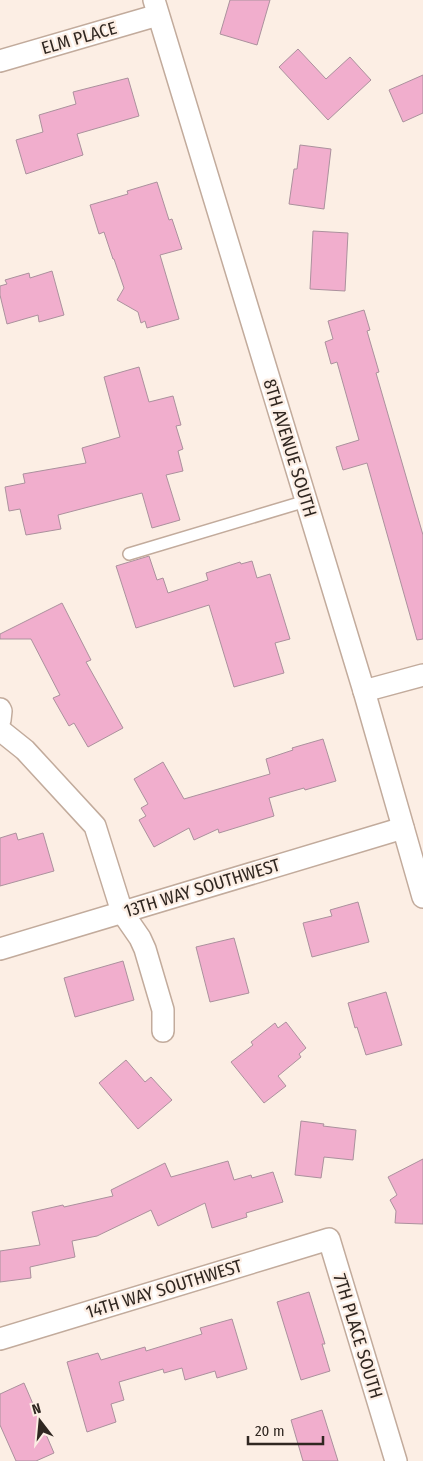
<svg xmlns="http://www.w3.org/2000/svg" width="423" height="1461" font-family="'Fira Sans Condensed',sans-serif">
<rect width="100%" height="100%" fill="#fceee4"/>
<g fill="#f1aecd" stroke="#ab919d">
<path d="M230,0h40l-13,45 -37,-11z"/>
<path d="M298,49l28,30 24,-22 21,23 -43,40 -49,-53z"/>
<path d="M423,75v38l-20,9 -14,-32z"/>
<path d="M128,78l11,38 -62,18 6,21 -57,19 -10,-34 27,-8 -4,-17 37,-11 -3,-12z"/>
<path d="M300,145l31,4 -7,60 -35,-5 5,-35h3z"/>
<path d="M157,182l12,38 3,-1 10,30 -22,6 19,64 -32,9 -2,-7 -4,2 -3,-11 -21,-12 7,-12 -10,-29h-1l-9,-27 -5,2 -9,-29 38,-11 -1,-3z"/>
<path d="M313,231l35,2 -3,58 -35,-2z"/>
<path d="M52,271l12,44 -25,7 -1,-7 -31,9 -7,-29v-9l7,-2 -2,-4 24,-7 1,5z"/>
<path d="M364,310l6,20 -3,1 12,41 -3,1 47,162v104l-6,1 -50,-177 -24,7 -7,-23 23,-7 -22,-78 -6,2 -6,-22 8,-3 -5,-18z"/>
<path d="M139,367l10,35 24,-6 8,29 -5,1 7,23 -5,2 5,20 -17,4 14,45 -28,8 -10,-35 -84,22 3,14 -35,6 -6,-26 -11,2 -4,-24 20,-4 -2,-9 63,-11 -4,-15 38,-11 -16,-60z"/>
<path d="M149,556l8,24 6,-2 5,15 40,-13 -2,-7 34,-11 1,2 11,-3 5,17 13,-4 20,65 -15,4 9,30 -50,14 -25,-82 -73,23 -20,-62z"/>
<path d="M62,603l29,57 -5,2 37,66 -35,19 -14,-24 -5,3 -16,-28 7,-3 -29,-56h-31v-5z"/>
<path d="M323,739l13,42 -31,9 -1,-2 -35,10 5,18 -55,17 -1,-4 -24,11 -5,-12 -35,19 -15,-27 7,-4 -5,-8 7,-4 -14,-25 29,-17 21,37 86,-25 -4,-15 27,-9 -1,-2z"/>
<path d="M16,833l2,7 25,-7 11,38 -54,15v-48z"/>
<path d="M358,902l11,40 -57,15 -9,-34 29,-7 -2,-6z"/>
<path d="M234,938l15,55 -39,9 -14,-55z"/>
<path d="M123,961l11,39 -59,17 -11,-39z"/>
<path d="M386,992l16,53 -36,10 -9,-28 -2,1 -7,-25z"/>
<path d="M286,1022l20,26 -7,6 2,3 -23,19 8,10 -22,17 -33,-41 22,-17 -2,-3 24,-19 3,5z"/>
<path d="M126,1060l19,22 6,-5 21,23 -34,29 -39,-46z"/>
<path d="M301,1121l23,3 -1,2 33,4 -3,30 -29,-3 -3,21 -26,-3z"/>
<path d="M423,1159v65l-28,-1 1,-12 -6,-11 7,-5 -9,-18z"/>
<path d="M228,1161l6,19 17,-5 1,3 21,-6 10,30 -37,11 1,4 -35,11 -7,-25 -47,23 -7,-16 -54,26 -25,5 3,16 -45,10 1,11 -31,4v-31l40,-6 -8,-33 31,-7 1,2 49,-11 -2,-6 54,-27 6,14z"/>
<path d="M309,1292l16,52h-3l8,27 -29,9 -24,-78z"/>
<path d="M232,1319l15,50 -30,9 -2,-7 -30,9 -3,-12 -18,5 -1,-4 -44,13 5,18 -13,4 5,18 -29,10 -20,-70 31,-9 3,7 44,-13 1,4 56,-17 -2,-6z"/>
<path d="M24,1383l30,70 -18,8h-20l-16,-36v-31z"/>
<path d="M322,1410l16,51h-35l-12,-41z"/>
</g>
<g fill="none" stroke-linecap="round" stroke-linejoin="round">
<g stroke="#c2ab9c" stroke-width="14">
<path id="service" d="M129,554l177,-53"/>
</g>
<g stroke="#c2ab9c" stroke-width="24">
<g id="minor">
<path d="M154,0l210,691 59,206"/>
<path d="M0,61l158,-46"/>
<path d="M364,691l59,-16"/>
<path d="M0,709l1,2 -1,9"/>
<path d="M0,730l25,20 70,76 27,86 18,26 5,11 18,61v21"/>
<path d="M0,949l403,-121"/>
<path d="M0,1339l329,-100 67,222"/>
</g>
</g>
<use href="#service" stroke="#fff" stroke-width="11"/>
<use href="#minor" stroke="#fff" stroke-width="21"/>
</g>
<g text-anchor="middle" stroke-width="4.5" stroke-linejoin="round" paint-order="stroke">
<g font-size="18" fill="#302721" stroke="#fceee4">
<text transform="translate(79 38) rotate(-16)" y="6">ELM PLACE</text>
<text transform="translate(290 448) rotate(73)" y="6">8TH AVENUE SOUTH</text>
<text transform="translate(202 888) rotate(-17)" y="6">13TH WAY SOUTHWEST</text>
<text transform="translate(164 1289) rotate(-17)" y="6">14TH WAY SOUTHWEST</text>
<text transform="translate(358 1336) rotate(73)" y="6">7TH PLACE SOUTH</text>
</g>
</g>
<g transform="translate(40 1421) rotate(344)" stroke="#fceee4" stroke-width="4" paint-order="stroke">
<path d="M0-4L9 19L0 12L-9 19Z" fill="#302721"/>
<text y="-8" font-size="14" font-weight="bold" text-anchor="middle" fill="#302721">N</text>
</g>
<path d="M248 1436v8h75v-8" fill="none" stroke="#302721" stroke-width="2.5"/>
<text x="255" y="1436" font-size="15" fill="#302721" stroke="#fceee4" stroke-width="4" paint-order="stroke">20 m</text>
</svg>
